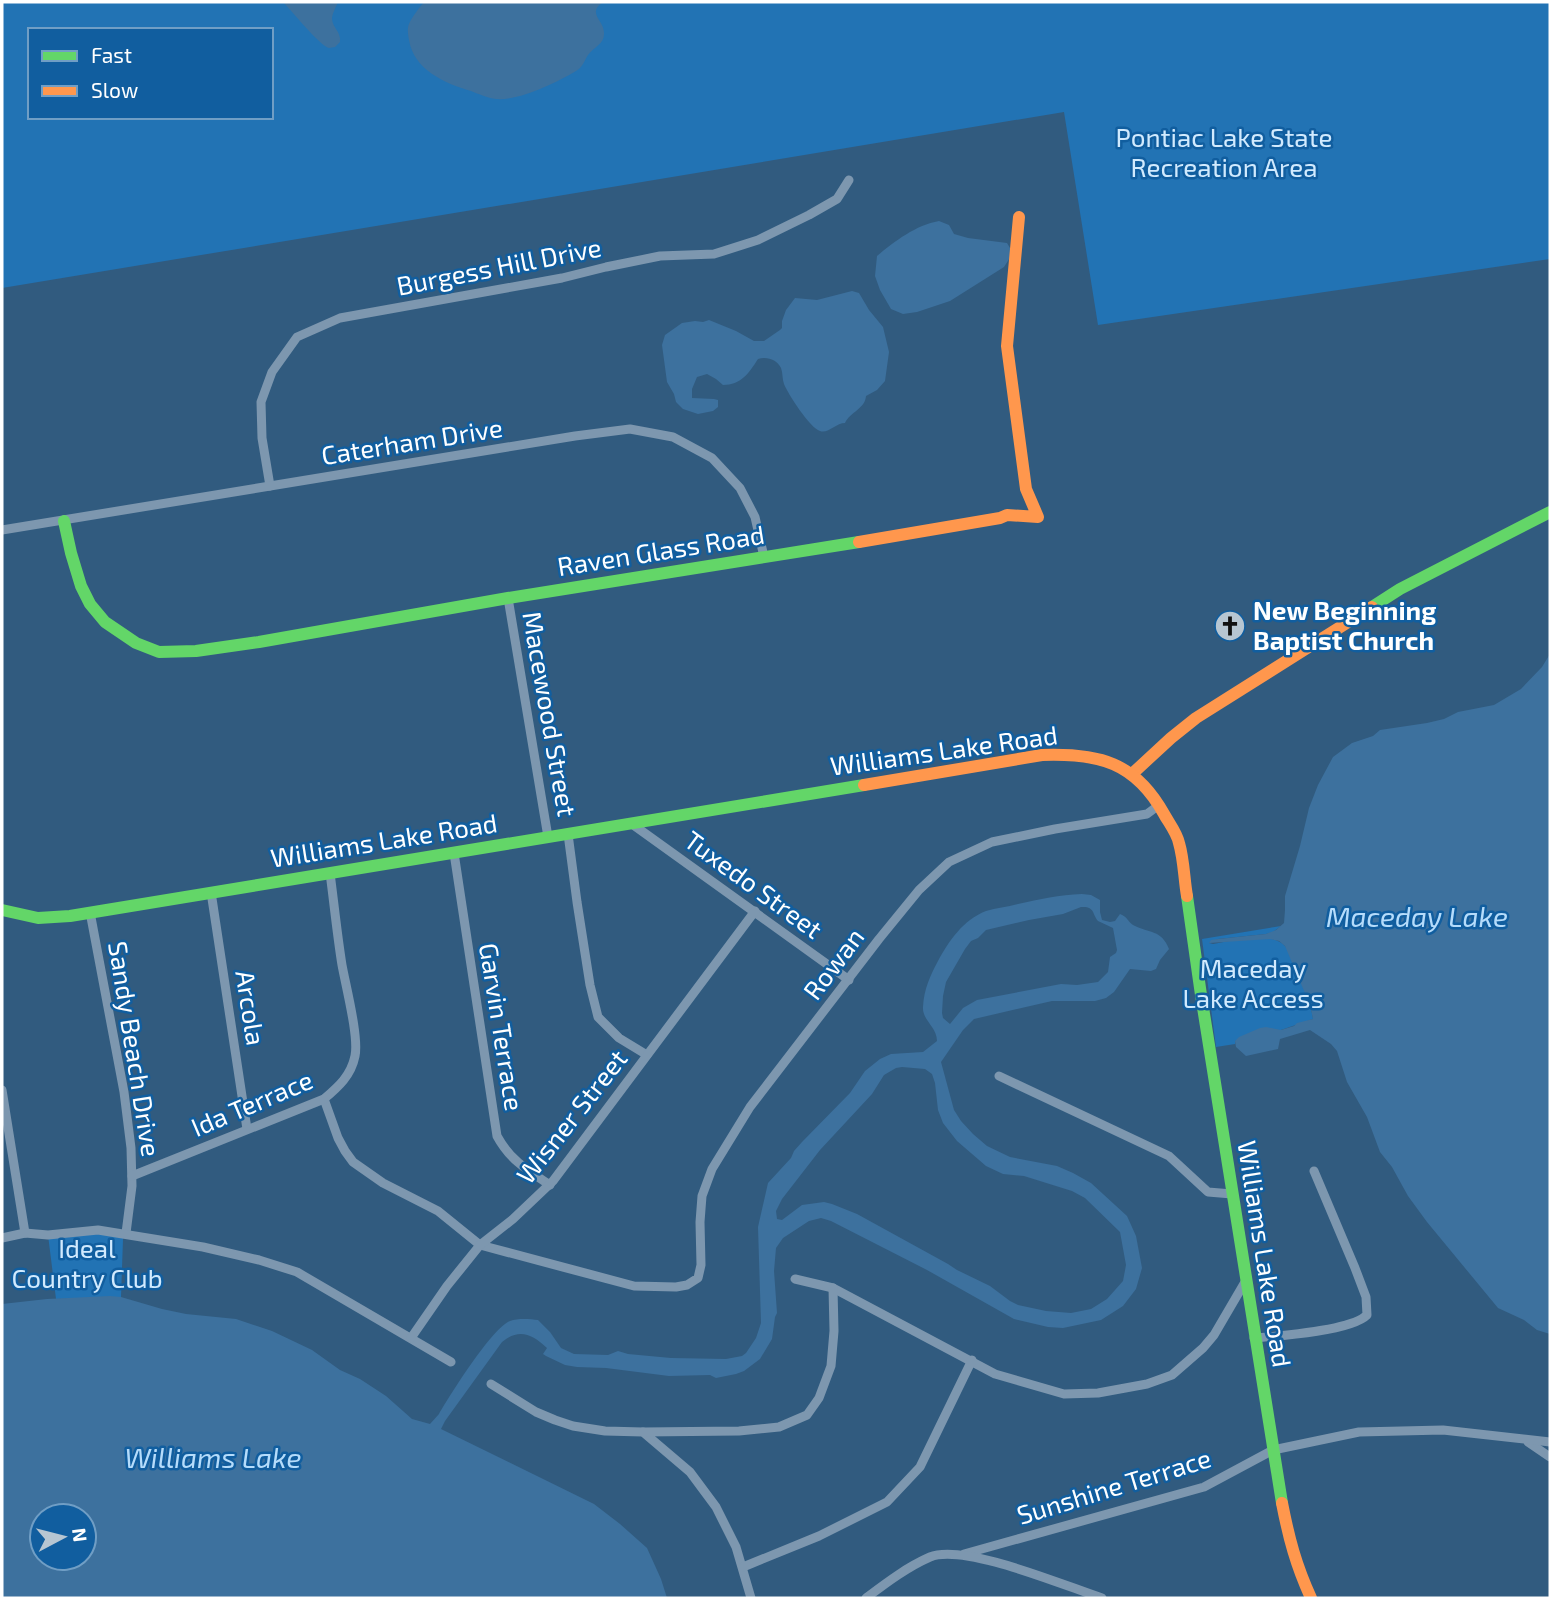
<svg xmlns="http://www.w3.org/2000/svg" width="1552" height="1600" font-family="'Exo 2',sans-serif">
<rect width="100%" height="100%" fill="#315b7f"/>
<g fill="#2273b4" fill-rule="evenodd">
<path d="M2,2h1548v257l-452,66 -34,-213 -1062,176zM30,30h241v87h-241z"/>
<path d="M1281,926l-8,6 -7,2 -48,5 -9,4 4,1c17,-3 56,-12 70,0 7,6 10,20 14,29 7,15 14,31 16,46l-32,11 -46,11v3l-19,3 -14,-108z"/>
<path d="M126,1233l-3,6 -2,58 -65,2 -8,-64z"/>
</g>
<g fill="#3d719e" fill-rule="evenodd">
<path d="M283,2h55c-2,5 -6,12 -6,17 1,10 9,12 8,23l-5,5c-2,0 -4,1 -6,1 -9,-2 -38,-38 -46,-46z"/>
<path d="M424,2h179c-17,12 2,18 1,32 0,10 -10,13 -16,21 -4,6 -5,12 -12,16 -20,12 -57,30 -80,28 -9,-1 -17,-5 -25,-8 -27,-8 -57,-21 -62,-51 -1,-5 -2,-12 0,-16 3,-7 10,-16 15,-22z"/>
<path d="M939,221l10,4 5,9 14,4 39,5 6,10 -9,14 -54,34 -33,11 -14,2 -12,-5 -11,-19 -5,-14 2,-20c18,-15 39,-31 62,-35z"/>
<path d="M852,291l7,2 10,17 14,17 6,25 -4,29 -8,9 -11,6c-1,13 -16,16 -21,27 -9,0 -17,11 -25,8 -10,-3 -32,-37 -36,-47 -2,-5 -1,-11 -3,-16 -4,-9 -15,-12 -23,-9 -9,14 -17,26 -35,26l-7,-6 -9,-5 -10,3 -5,12v9l22,1 4,1v7l-5,4 -15,3 -15,-5 -7,-7 -2,-8 -7,-12 -5,-37 3,-10 17,-12 13,-2 8,1 6,-2 27,11 18,10h10l16,-11 2,-2v-7l4,-11 9,-12 22,2z"/>
<path d="M1550,654v680l-13,-4 -13,-10 -26,-12 -71,-86 -19,-26 -16,-29 -12,-15 -13,-35 -20,-35 -10,-31 -6,-7 -21,-14 -30,9 -2,10 -32,7 -10,-9 -1,-6 4,-4 21,-9 6,-1 15,3 13,-4 3,-3 16,-4 -3,-14 -25,-59 -6,-5 -9,-2 -61,4 2,-3 7,-1 48,-5 10,-4 8,-7 1,-13v-14l15,-50 9,-38 9,-23 15,-28 19,-14 21,-7 7,-6 47,-7 17,-4 14,-7 36,-7 27,-16 21,-22z"/>
<path d="M1082,894l9,1 9,5v12l2,8 8,2 5,-1 5,-7c8,3 7,7 13,11 17,9 28,4 36,24l-9,11 -4,9 -5,2 -21,-2 -16,23 -8,6 -11,3h-43l-78,18 -11,11 -22,32 13,48 7,11 12,13 14,12 23,11 47,9 16,7 18,10 36,33 9,20 6,32 -6,21 -13,17 -22,14 -38,8 -15,-1 -34,-8 -87,-49 -96,-49 -10,-3 -12,3 -26,17 -7,10 -2,23 3,42 -2,4 -3,22 -12,20 -16,12 -8,3 -20,4 -6,-3 -41,1 -63,-8 -29,-1 -12,-2 -19,-9 -3,-2 4,-6c-15,-14 -28,-20 -45,-6l-57,79 -4,8 153,75 26,20 27,24 14,31 6,19h-665v-294l45,-5 63,-3 11,1 41,12 24,5 50,5 36,12 40,19 28,20 20,9 26,17 26,23 18,5 9,-10c11,-19 53,-86 71,-93 8,-3 20,-2 28,-1l12,12 11,16 13,6 34,1 10,-4 10,3 43,4 55,1 16,-3 4,-3 10,-15 5,-15 -3,-96 10,-44 23,-25 3,-7 8,-9 48,-49 15,-22 15,-12 11,-5 32,-2 14,-11c0,-14 -15,-21 -14,-34 1,-18 7,-31 15,-46 11,-20 25,-41 48,-50 10,-3 21,-4 32,-7 22,-5 41,-9 64,-10zM1081,907c14,-1 11,7 17,14l15,7 4,22 -1,3 -6,4 -2,15 -10,10 -21,3 -16,-1 -84,16 -14,8 -13,16 -7,-6 -1,-5 1,-17 3,-14 19,-33 6,-8 7,-3 8,-8 43,-10 34,-6zM902,1067l23,2 7,5 3,9 3,27 5,13 14,18 29,25 17,8 21,2 48,15 13,7 35,34 6,33 -3,16 -16,18 -16,10 -20,4 -25,-2 -28,-6 -8,-4 -20,-15 -33,-16 -9,-6 -91,-50 -25,-10 -8,-2 -22,3 -20,15 -5,-1 -1,-8 6,-12 38,-49 52,-56 12,-19 12,-7zM84,1516v42h-42v-42z"/>
</g>
<g fill="none" stroke-linecap="round" stroke-linejoin="round">
<g stroke="#7d97af" stroke-width="9">
<path d="M270,486l-8,-48 -1,-36 11,-30 25,-35 43,-19 222,-40 44,-11 54,-11 54,-2 44,-14 51,-25 28,-16 12,-19"/>
<path d="M2,530l573,-94 55,-7 43,8 39,21 28,30 15,29 9,40"/>
<path d="M508,598l40,239"/>
<path d="M632,824l217,156"/>
<path d="M568,834l9,68 13,83 8,32 21,21 28,17"/>
<path d="M454,853l43,283c13,24 30,34 53,49"/>
<path d="M211,892l36,237"/>
<path d="M90,912l34,180 7,56 1,38 -6,47"/>
<path d="M999,1076l170,80 39,36 24,2"/>
<path d="M2,1090l23,143"/>
<path d="M324,1099l14,39 7,13 8,11 30,21 55,28 42,34 154,41 42,1 11,-2 11,-7 3,-13 -1,-43 2,-26 10,-27 38,-62 129,-168 40,-49 30,-28 43,-20 63,-13 92,-15 12,-9"/>
<path d="M132,1176l192,-77c14,-12 27,-23 31,-43 4,-19 -9,-69 -13,-91 -5,-31 -8,-62 -12,-92"/>
<path d="M2,1238l23,-5 23,2 50,-5 105,17 56,13 38,12 154,90"/>
<path d="M795,1279l38,9 162,86 69,20 34,-1 49,-9 25,-9 31,-27 11,-13 31,-53"/>
<path d="M411,1338l36,-52 33,-41 33,-26 40,-38 202,-270"/>
<path d="M1254,1338c25,-2 97,-7 113,-23l-1,-18 -11,-29 -41,-97"/>
<path d="M491,1384l45,28 19,8 18,6 32,5 38,1 47,40 26,35 20,40 15,51"/>
<path d="M643,1432l96,-1 40,-4 28,-12 12,-17 12,-32 3,-35 -1,-43"/>
<path d="M1528,1442l22,15"/>
<path d="M964,1554l240,-67 69,-37 86,-18 84,-2 107,12"/>
<path d="M743,1567l76,-31 68,-34 33,-35 52,-107"/>
<path d="M866,1598c20,-15 41,-31 64,-41 34,-14 135,29 172,41"/>
</g>
<g stroke="#63d668" stroke-width="12">
<path d="M64,521l7,32 10,33 9,18 15,18 31,21 23,9 37,-1 63,-9 249,-44 351,-56"/>
<path d="M1372,607l28,-18 150,-77"/>
<path d="M1187,896l14,99 81,508"/>
<path d="M2,910l36,8 32,-2 794,-131"/>
</g>
<g stroke="#ff974d" stroke-width="12">
<path d="M859,542l141,-24 7,-3 31,2 -12,-28 -19,-143 12,-129"/>
<path d="M1132,774l39,-36 25,-20 176,-111"/>
<path d="M864,785l178,-30c57,-2 93,7 122,59 5,9 13,19 15,29 5,17 5,36 8,53"/>
<path d="M1282,1503c7,36 14,62 29,95"/>
</g>
</g>
<defs>
<g id="church-disc" transform="scale(1.575)"><circle r="9.5" fill="#b7c6d2" stroke="#115e9f"/><path d="M-1.2-6h2.4v3.5h3.3v2.4h-3.3V6h-2.4V-.1h-3.3v-2.4h3.3Z" fill="#111"/></g>
</defs>
<g fill-rule="evenodd">
<use href="#church-disc" x="1230" y="626"/>
</g>
<g text-anchor="middle" stroke-width="5" stroke-linejoin="round" paint-order="stroke">
<g font-size="26" fill="#d1eafe" stroke="#115e9f">
<text x="1224" y="147">Pontiac Lake State<tspan x="1224" dy="30">Recreation Area</tspan></text>
<text x="1253" y="978">Maceday<tspan x="1253" dy="30">Lake Access</tspan></text>
<text x="87" y="1258">Ideal<tspan x="87" dy="30">Country Club</tspan></text>
</g>
<g font-size="26" fill="#fff" stroke="#115e9f">
<text transform="translate(499 267) rotate(-11)" y="9">Burgess Hill Drive</text>
<text transform="translate(412 442) rotate(-9)" y="9">Caterham Drive</text>
<text transform="translate(661 551) rotate(-9)" y="9">Raven Glass Road</text>
<text transform="translate(549 714) rotate(80)" y="9">Macewood Street</text>
<text transform="translate(944 751) rotate(-8)" y="9">Williams Lake Road</text>
<text transform="translate(384 841) rotate(-9)" y="9">Williams Lake Road</text>
<text transform="translate(753 885) rotate(36)" y="9">Tuxedo Street</text>
<text transform="translate(834 964) rotate(-53)" y="9">Rowan</text>
<text transform="translate(250 1008) rotate(81)" y="9">Arcola</text>
<text transform="translate(501 1027) rotate(81)" y="9">Garvin Terrace</text>
<text transform="translate(134 1049) rotate(81)" y="9">Sandy Beach Drive</text>
<text transform="translate(252 1104) rotate(-23)" y="9">Ida Terrace</text>
<text transform="translate(572 1117) rotate(-52)" y="9">Wisner Street</text>
<text transform="translate(1264 1254) rotate(81)" y="9">Williams Lake Road</text>
<text transform="translate(1114 1487) rotate(-17)" y="9">Sunshine Terrace</text>
</g>
<g font-size="26" font-weight="bold" fill="#fff" stroke="#115e9f" text-anchor="start">
<text x="1253" y="620">New Beginning<tspan x="1253" dy="30">Baptist Church</tspan></text>
</g>
<g font-size="28" font-style="italic" fill="#b5dcfb" stroke="#115e9f">
<text x="1417" y="927">Maceday Lake</text>
<text x="213" y="1468">Williams Lake</text>
</g>
</g>
<rect width="1552" height="1600" fill="none" stroke="#ffffff" stroke-width="7"/>
<rect x="28" y="28" width="245" height="91" fill="#115e9f" stroke="#709ec5" stroke-width="2"/>
<rect x="42" y="51" width="35" height="10" fill="#63d668" stroke="#709ec5" stroke-width="2"/>
<text x="91" y="63" font-size="21" fill="#ffffff">Fast</text>
<rect x="42" y="86" width="35" height="10" fill="#ff974d" stroke="#709ec5" stroke-width="2"/>
<text x="91" y="98" font-size="21" fill="#ffffff">Slow</text>
<g transform="translate(63 1537) rotate(83)"><circle r="33" fill="#115e9f" stroke="#709ec5" stroke-width="2"/>
<path d="M0-5L12 26L0 18L-12 26Z" fill="#b7c6d2"/>
<text y="-10" font-size="19" font-weight="bold" text-anchor="middle" fill="#ffffff">N</text>
</g>
</svg>
